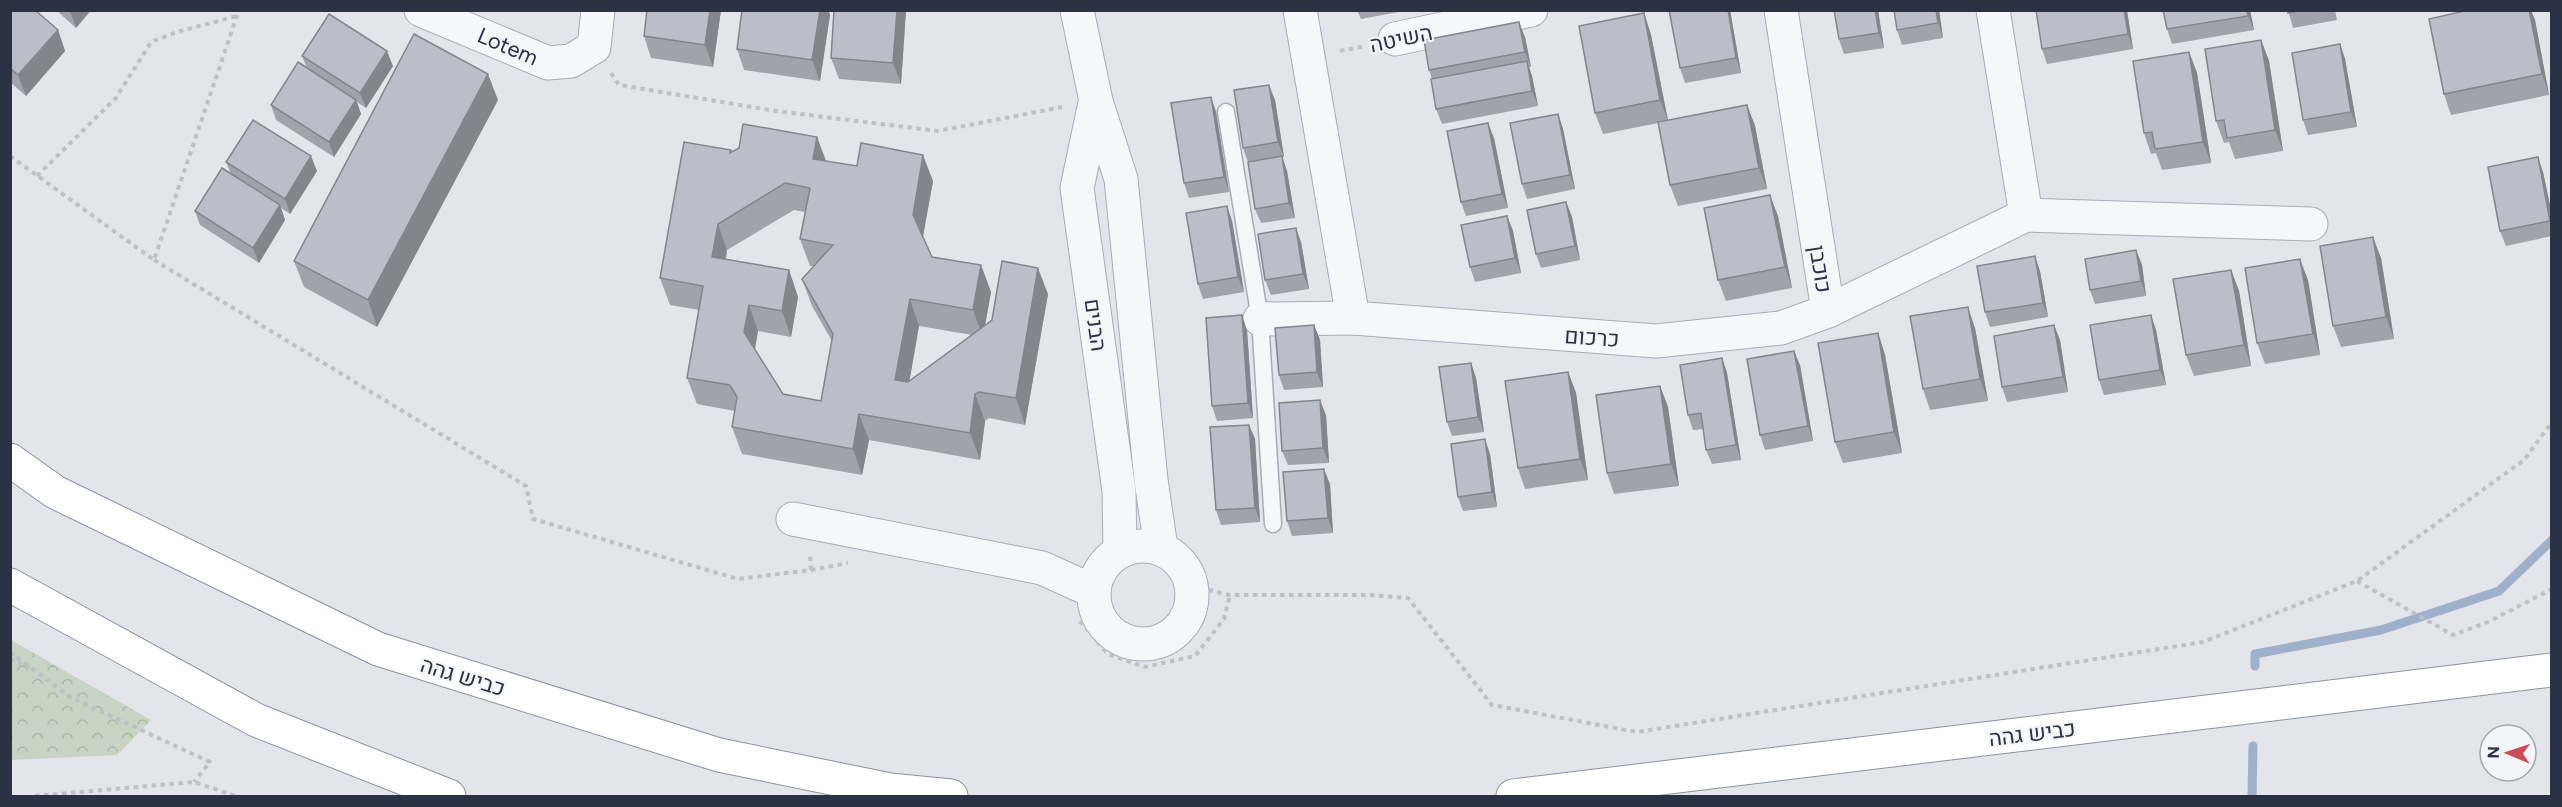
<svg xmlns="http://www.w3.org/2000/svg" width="2562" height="807" font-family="Figtree,Heebo,sans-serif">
<defs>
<pattern id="forest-crowns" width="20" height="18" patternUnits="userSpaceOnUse" patternTransform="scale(1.5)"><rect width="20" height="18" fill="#c7d4c4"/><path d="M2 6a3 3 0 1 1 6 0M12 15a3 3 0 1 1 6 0" fill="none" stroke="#abb6aa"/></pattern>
</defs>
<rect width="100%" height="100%" fill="#e3e5eb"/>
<path fill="url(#forest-crowns)" d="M10,640h1l140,80 -34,35 -106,5z"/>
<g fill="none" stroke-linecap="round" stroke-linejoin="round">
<g stroke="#9fb1ca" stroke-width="9">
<path d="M2255,666v-12l126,-24 118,-39 53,-51"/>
<path d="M2252,796l1,-50"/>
</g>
<g stroke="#a8acb5" stroke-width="19">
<path id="lane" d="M1226,112l34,207 13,205"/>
</g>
<g stroke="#a8acb5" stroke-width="35">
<g id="street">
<path d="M421,10l127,53 23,-2 23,-14 4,-37"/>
<path d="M1077,10l19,91 25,78 30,301 10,68"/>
<path d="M1300,10l53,308 303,23 125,-13 47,-17"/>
<path d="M1781,10l47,301 198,-96 285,9"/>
<path d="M1993,10l33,205"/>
<path d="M1395,39l136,-29"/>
<path d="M1095,103l-18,85 42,303 1,60"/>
<path d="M1260,319l93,-1"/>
<path d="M793,519l249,49 51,23"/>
<circle cx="1143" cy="595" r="49"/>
</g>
</g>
<g stroke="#8a92a1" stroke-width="35">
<g id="highway">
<path d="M10,460l45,32 323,157 341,106 171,35 61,6"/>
<path d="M10,585l246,135 193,76"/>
<path d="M1513,796l1039,-126"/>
</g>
</g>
<g stroke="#bdc0c6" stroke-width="4" stroke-dasharray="4.5 4.5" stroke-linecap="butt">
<path d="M1340,51l25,-5"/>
<path d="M611,73l8,12 157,26 162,20 124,-24"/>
<path d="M10,156l144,104 85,-250"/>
<path d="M37,176l79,-78 35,-56 29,-11 57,-15"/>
<path d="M154,260l372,226 7,33 205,60 73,-9 -1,-17"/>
<path d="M811,570l37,-7"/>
<path d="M2357,581l96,54 35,-13 64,-33"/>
<path d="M1191,586l39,9h140l38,3 84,107 145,27 566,-90 154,-61 167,-121 28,-38"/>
<path d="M1080,621l28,33 37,13 50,-11 29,-37 6,-24"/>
<path d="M10,652l60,45 140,65 -16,20"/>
<path d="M10,659l19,9"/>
<path d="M35,796l159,-14 42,14"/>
</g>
<use href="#lane" stroke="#f6f7f9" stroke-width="16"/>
<use href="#street" stroke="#f6f7f9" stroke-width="33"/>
<use href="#highway" stroke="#fff" stroke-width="33"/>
</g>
<g fill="#a0a3ac" fill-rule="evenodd">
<path d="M10,10l48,20 7,21 -39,45 -16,-14z"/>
<path d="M56,10h35l-15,18z"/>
<path d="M647,10h74l-8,57 -62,-9 -7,-22z"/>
<path d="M742,10h86l2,5 -10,66 -76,-11 -7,-21z"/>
<path d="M834,10h72l-5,74 -62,-5 -8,-21z"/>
<path d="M1357,10h47v1l-43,8z"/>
<path d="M1730,10l11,63 -56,10 -5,-15z"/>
<path d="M1878,10l6,38 -40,6 -5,-15z"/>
<path d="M1894,10h45l4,28 -41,7 -5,-15z"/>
<path d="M2036,10h91l6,39 -86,15 -5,-15z"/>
<path d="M2163,10h87l4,20 -82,14 -5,-15z"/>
<path d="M2288,10h47l2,10 -44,8z"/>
<path d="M1644,13l7,22 17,85 79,-15 8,21 12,63 -89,17 -8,-21 -12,-62 -55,11 -8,-21z"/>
<path d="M2535,20l14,75 -98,20 -7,-21z"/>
<path d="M1525,37l6,30h-2l3,9 6,30 -96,18 -6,-15 -4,-30 -3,-9z"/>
<path d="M2261,40l8,21 14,90 -48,8 -6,-17 -5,1 -8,-22z"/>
<path d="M2340,44l5,15 12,68 -49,8 -5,-15z"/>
<path d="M2189,52l8,21 14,90 -49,7 -6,-17 -5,1 -7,-21z"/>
<path d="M302,56l91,10 -27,42 -9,-6 4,12 -27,43 -58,-37 -5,-15 36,-37z"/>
<path d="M1211,97l5,15 13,80 -40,6 -5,-15z"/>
<path d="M498,100l-121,227 -73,-40 -10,-26z"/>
<path d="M1275,100l9,57h-2l5,14 8,47 -34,5 -6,-14 -7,-47 -5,-14z"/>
<path d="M1558,114l5,15 12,60 -48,10 -5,-15z"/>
<path d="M817,137l9,24 107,20 -10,56 9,20 49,8 10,27 -6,33 63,-31 -23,131 -36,-7 -4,3 -5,39 -111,-20 -7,35 -120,-21 -10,-27 3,-16 -38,-7 -10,-26 12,-68 -29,-5 -10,-27 72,-126zM794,210l11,2 -5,27 10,27h4l-12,13 10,27 20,35 -11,60 -38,-7 -28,-44 3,-19 33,6 7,-40 -9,-27 -63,-11 1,-9zM919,326l53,9 -63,46z"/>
<path d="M1494,138l14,70 -42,8 -5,-14z"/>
<path d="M226,162l91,9 -27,43 -9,-6 4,12 -26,43 -59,-38 -5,-14 36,-37z"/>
<path d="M2543,172l9,43v21l-46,10 -6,-15z"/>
<path d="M1566,202l6,15 8,43 -39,8 -5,-14z"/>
<path d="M1227,206l5,15 12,71 -41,7 -5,-15z"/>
<path d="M1507,216l6,15 8,42 -46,9 -5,-15z"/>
<path d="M1778,216l14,72 -66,13 -8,-21z"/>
<path d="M1301,242l8,47 -38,6 -6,-15z"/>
<path d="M2136,250l6,15 4,31 -51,8 -5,-14z"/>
<path d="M2381,258l13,81 -53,8 -8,-21z"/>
<path d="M2231,270l8,21 12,75 -57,10 -8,-21z"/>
<path d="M2040,271l8,46 -58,10 -5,-15z"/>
<path d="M2308,280l12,75 -55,9 -8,-21z"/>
<path d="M1314,325l6,15 3,47 -39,3 -5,-15z"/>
<path d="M1975,328l13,73 -58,9 -7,-21z"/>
<path d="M1247,330l6,88 -36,3 -5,-15z"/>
<path d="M2156,330l10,55 -62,10 -5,-15z"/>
<path d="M1878,333l7,22 17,98 -59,10 -8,-21z"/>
<path d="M2060,340l8,52 -61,10 -5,-15z"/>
<path d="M1722,358l5,15 14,87 -29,4 -6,-14 -3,-21 -10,1 -5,-15z"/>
<path d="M1471,363l5,15 8,54 -32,4 -5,-14z"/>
<path d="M1800,365l13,76 -48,9 -5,-15z"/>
<path d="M1568,372l8,21 12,87 -63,9 -7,-21z"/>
<path d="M1660,386l8,21 11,79 -65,8 -7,-21z"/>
<path d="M1326,415l3,48 -41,2 -6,-14z"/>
<path d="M1249,425l6,14 5,83 -39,3 -5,-15z"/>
<path d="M1490,454l7,53 -34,4 -5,-14z"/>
<path d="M1330,484l3,49 -41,3 -5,-15z"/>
</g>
<g fill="#82858c">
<path d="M70,10h21l-15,18z"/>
<path d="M710,10h11l-8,57 -8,-22z"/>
<path d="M820,10h8l2,5 -10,66 -8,-21z"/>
<path d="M897,10h9l-5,74 -8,-21z"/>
<path d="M1728,10h2l11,63 -5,-15z"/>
<path d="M1875,10h3l6,38 -5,-15z"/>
<path d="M1936,10h3l4,28 -5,-15z"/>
<path d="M2124,10l3,1 6,38 -5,-15z"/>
<path d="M2247,10h3l4,20 -6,-14z"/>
<path d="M2529,10h2l4,10 14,75 -7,-21z"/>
<path d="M1644,13l7,22 17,86 -8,-21z"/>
<path d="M1519,22l6,15 6,30 -6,-15z"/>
<path d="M58,30l7,21 -39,45 -8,-21z"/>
<path d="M2261,40l8,21 14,90 -8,-21z"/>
<path d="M2340,44l5,15 12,68 -6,-15z"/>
<path d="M387,51l6,15 -27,42 -6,-15z"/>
<path d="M2189,52l8,21 14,90 -8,-21z"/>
<path d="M1527,61l5,15 6,30 -6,-15z"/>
<path d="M488,74l10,26 -121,227 -9,-27z"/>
<path d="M1269,85l6,15 9,57 -6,-15z"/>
<path d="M1211,97l5,15 13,80 -5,-15z"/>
<path d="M356,100l5,14 -27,43 -5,-15z"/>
<path d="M1747,105l8,21 12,63 -8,-21z"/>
<path d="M1558,114l5,15 12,60 -5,-14z"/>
<path d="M1488,123l6,15 14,70 -6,-14z"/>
<path d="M817,137l10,27 -14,-5z"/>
<path d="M923,155l10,26 -11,60 -9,-26z"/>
<path d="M311,156l6,15 -27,43 -5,-15z"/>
<path d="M1282,156l5,15 8,47 -6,-15z"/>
<path d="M2538,157l5,15 9,43v10z"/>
<path d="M1770,195l8,21 14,72 -7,-21z"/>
<path d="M1566,202l6,15 8,43 -5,-14z"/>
<path d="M280,205l5,15 -26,43 -6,-15z"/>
<path d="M1227,206l5,15 12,71 -6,-15z"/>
<path d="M1507,216l6,15 8,42 -6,-15z"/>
<path d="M718,224l9,26 -5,34 -10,-27z"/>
<path d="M1296,228l5,14 8,47 -6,-15z"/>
<path d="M2373,237l8,21 13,81 -8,-22z"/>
<path d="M2136,250l6,15 4,31 -5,-15z"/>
<path d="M2035,256l5,15 8,46 -5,-14z"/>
<path d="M2300,259l8,21 12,75 -7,-21z"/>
<path d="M981,265l10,27 -8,45 -10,-27z"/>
<path d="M1038,268l10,26 -23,131 -9,-27z"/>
<path d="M789,270l9,27 -7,40 -9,-26z"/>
<path d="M2231,270l8,21 12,75 -7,-21z"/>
<path d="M910,299l9,27 -14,81 -10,-27z"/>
<path d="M749,305l9,26 -5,27 -9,-26z"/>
<path d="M1968,307l7,21 13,73 -8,-22z"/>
<path d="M1242,315l5,15 6,88 -5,-15z"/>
<path d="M2151,315l5,15 10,55 -6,-15z"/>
<path d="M1314,325l6,15 3,47 -6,-15z"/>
<path d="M2054,325l6,15 8,52 -5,-15z"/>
<path d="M1878,333l7,22 17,98 -8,-21z"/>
<path d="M1794,351l6,14 13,76 -5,-15z"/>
<path d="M1722,358l5,15 14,87 -5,-15z"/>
<path d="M1471,363l5,15 8,54 -6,-15z"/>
<path d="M1568,372l8,21 12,87 -8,-21z"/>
<path d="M1660,386l8,21 11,79 -8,-22z"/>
<path d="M975,394l10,27 -5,39 -10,-27z"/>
<path d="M1320,400l6,15 3,48 -6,-15z"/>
<path d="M859,414l10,26 -7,35 -9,-26z"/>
<path d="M1249,425l6,14 5,83 -5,-14z"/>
<path d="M1485,439l5,15 7,53 -5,-15z"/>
<path d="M1324,469l6,15 3,49 -5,-15z"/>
</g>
<g fill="#babec8" stroke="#82858c" stroke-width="1.5" fill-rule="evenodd">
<path d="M10,10h25l23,20 -40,45 -8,-7z"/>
<path d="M647,10h63l-5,35 -61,-9z"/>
<path d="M742,10h78l-8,50 -75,-11z"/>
<path d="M834,10h63l-4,53 -62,-5z"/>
<path d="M1669,10h59l8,48 -56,10z"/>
<path d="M1834,10h41l4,23 -40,6z"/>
<path d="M1894,10h42l2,13 -41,7z"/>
<path d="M2036,10h88l4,24 -86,15z"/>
<path d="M2163,10h84l1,6 -81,13z"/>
<path d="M2288,10h15l-15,3z"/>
<path d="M2469,10h60l13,64 -98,20 -15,-75z"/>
<path d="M1644,13l16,87 -65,13 -16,-87z"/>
<path d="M329,14l58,37 -27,42 -58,-37z"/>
<path d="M1519,22l6,30 -96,18 -5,-30z"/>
<path d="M414,34l74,40 -120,226 -74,-39z"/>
<path d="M2261,40l14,90 -48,8 -3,-18 -8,1 -11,-72z"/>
<path d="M2340,44l11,68 -48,8 -11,-67z"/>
<path d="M2189,52l14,90 -48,7 -3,-17 -8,1 -11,-72z"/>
<path d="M1527,61l5,30 -96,18 -5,-30z"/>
<path d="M298,62l58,38 -27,42 -58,-37z"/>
<path d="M1269,85l9,57 -35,6 -9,-58z"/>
<path d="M1211,97l13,80 -40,6 -13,-80z"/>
<path d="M1747,105l12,63 -89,17 -12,-63z"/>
<path d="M1558,114l12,61 -48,9 -12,-61z"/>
<path d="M253,120l58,36 -26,43 -59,-37z"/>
<path d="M1488,123l14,71 -41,8 -14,-71z"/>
<path d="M743,124l74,13 -4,22 44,7 4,-23 62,12 -10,60 19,42 49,8 -8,45 -63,-11 -15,81 13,2 84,-62 10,-59 36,7 -22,130 -37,-6 -4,2 -5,39 -111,-19 -6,35 -121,-22 5,-30 -7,-12 -43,-7 16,-92 -43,-8 24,-136 47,8 -1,3 9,-5zM785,183l25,5 -10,51 33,6 -31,34 31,55 -12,67 -38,-7 -39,-62 5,-27 33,6 7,-41 -77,-13 6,-33z"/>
<path d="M1282,156l7,47 -34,6 -7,-47z"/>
<path d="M2538,157l12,64 -50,10 -12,-64z"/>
<path d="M222,168l58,37 -27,43 -58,-37z"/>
<path d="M1770,195l15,72 -67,13 -14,-72z"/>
<path d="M1566,202l9,44 -39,8 -9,-44z"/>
<path d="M1227,206l11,71 -40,7 -12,-71z"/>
<path d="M1507,216l8,42 -45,9 -9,-42z"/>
<path d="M1296,228l7,46 -38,6 -7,-46z"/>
<path d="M2373,237l13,80 -53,9 -13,-80z"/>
<path d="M2136,250l5,31 -51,9 -5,-31z"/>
<path d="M2035,256l8,47 -58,9 -8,-46z"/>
<path d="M2300,259l13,75 -56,9 -12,-75z"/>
<path d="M2231,270l13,75 -58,10 -13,-76z"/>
<path d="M1968,307l12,72 -57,10 -13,-73z"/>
<path d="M1242,315l6,88 -36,3 -6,-88z"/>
<path d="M2151,315l9,55 -61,10 -9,-55z"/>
<path d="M1314,325l3,47 -38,3 -4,-47z"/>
<path d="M2054,325l9,52 -61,10 -8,-51z"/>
<path d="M1878,333l16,99 -59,10 -17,-99z"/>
<path d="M1794,351l14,75 -48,9 -13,-76z"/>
<path d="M1722,358l14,87 -30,5 -5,-37 -13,2 -8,-50z"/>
<path d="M1471,363l7,54 -31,5 -8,-55z"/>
<path d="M1568,372l12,87 -62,9 -13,-87z"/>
<path d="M1660,386l11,78 -64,9 -11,-78z"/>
<path d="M1320,400l3,48 -41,3 -3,-48z"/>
<path d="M1249,425l6,83 -39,2 -6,-83z"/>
<path d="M1485,439l7,53 -34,5 -7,-53z"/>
<path d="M1324,469l4,49 -41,3 -4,-49z"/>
</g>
<g text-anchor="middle" stroke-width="4.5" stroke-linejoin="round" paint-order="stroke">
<g font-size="22" fill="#2b3243" stroke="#f3f5f8">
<text transform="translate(1401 38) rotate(-12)" y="8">השיטה</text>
<text transform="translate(508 46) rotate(23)" y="8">Lotem</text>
<text transform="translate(1821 269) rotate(81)" y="8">כוכבן</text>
<text transform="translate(1096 325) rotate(82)" y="8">הבנים</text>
<text transform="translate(1592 337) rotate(4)" y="8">כרכום</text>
<text transform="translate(463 676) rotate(17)" y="8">כביש גהה</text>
<text transform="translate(2032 733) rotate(-7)" y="8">כביש גהה</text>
</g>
</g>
<rect width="2562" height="807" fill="none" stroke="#2b3243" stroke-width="24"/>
<g transform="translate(2508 753) rotate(272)"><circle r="28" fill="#f3f5f8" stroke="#a3a7b0" stroke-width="1.5"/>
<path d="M0-4.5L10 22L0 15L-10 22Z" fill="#cd4b58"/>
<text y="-9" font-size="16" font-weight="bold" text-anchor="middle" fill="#2b3243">N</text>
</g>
</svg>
